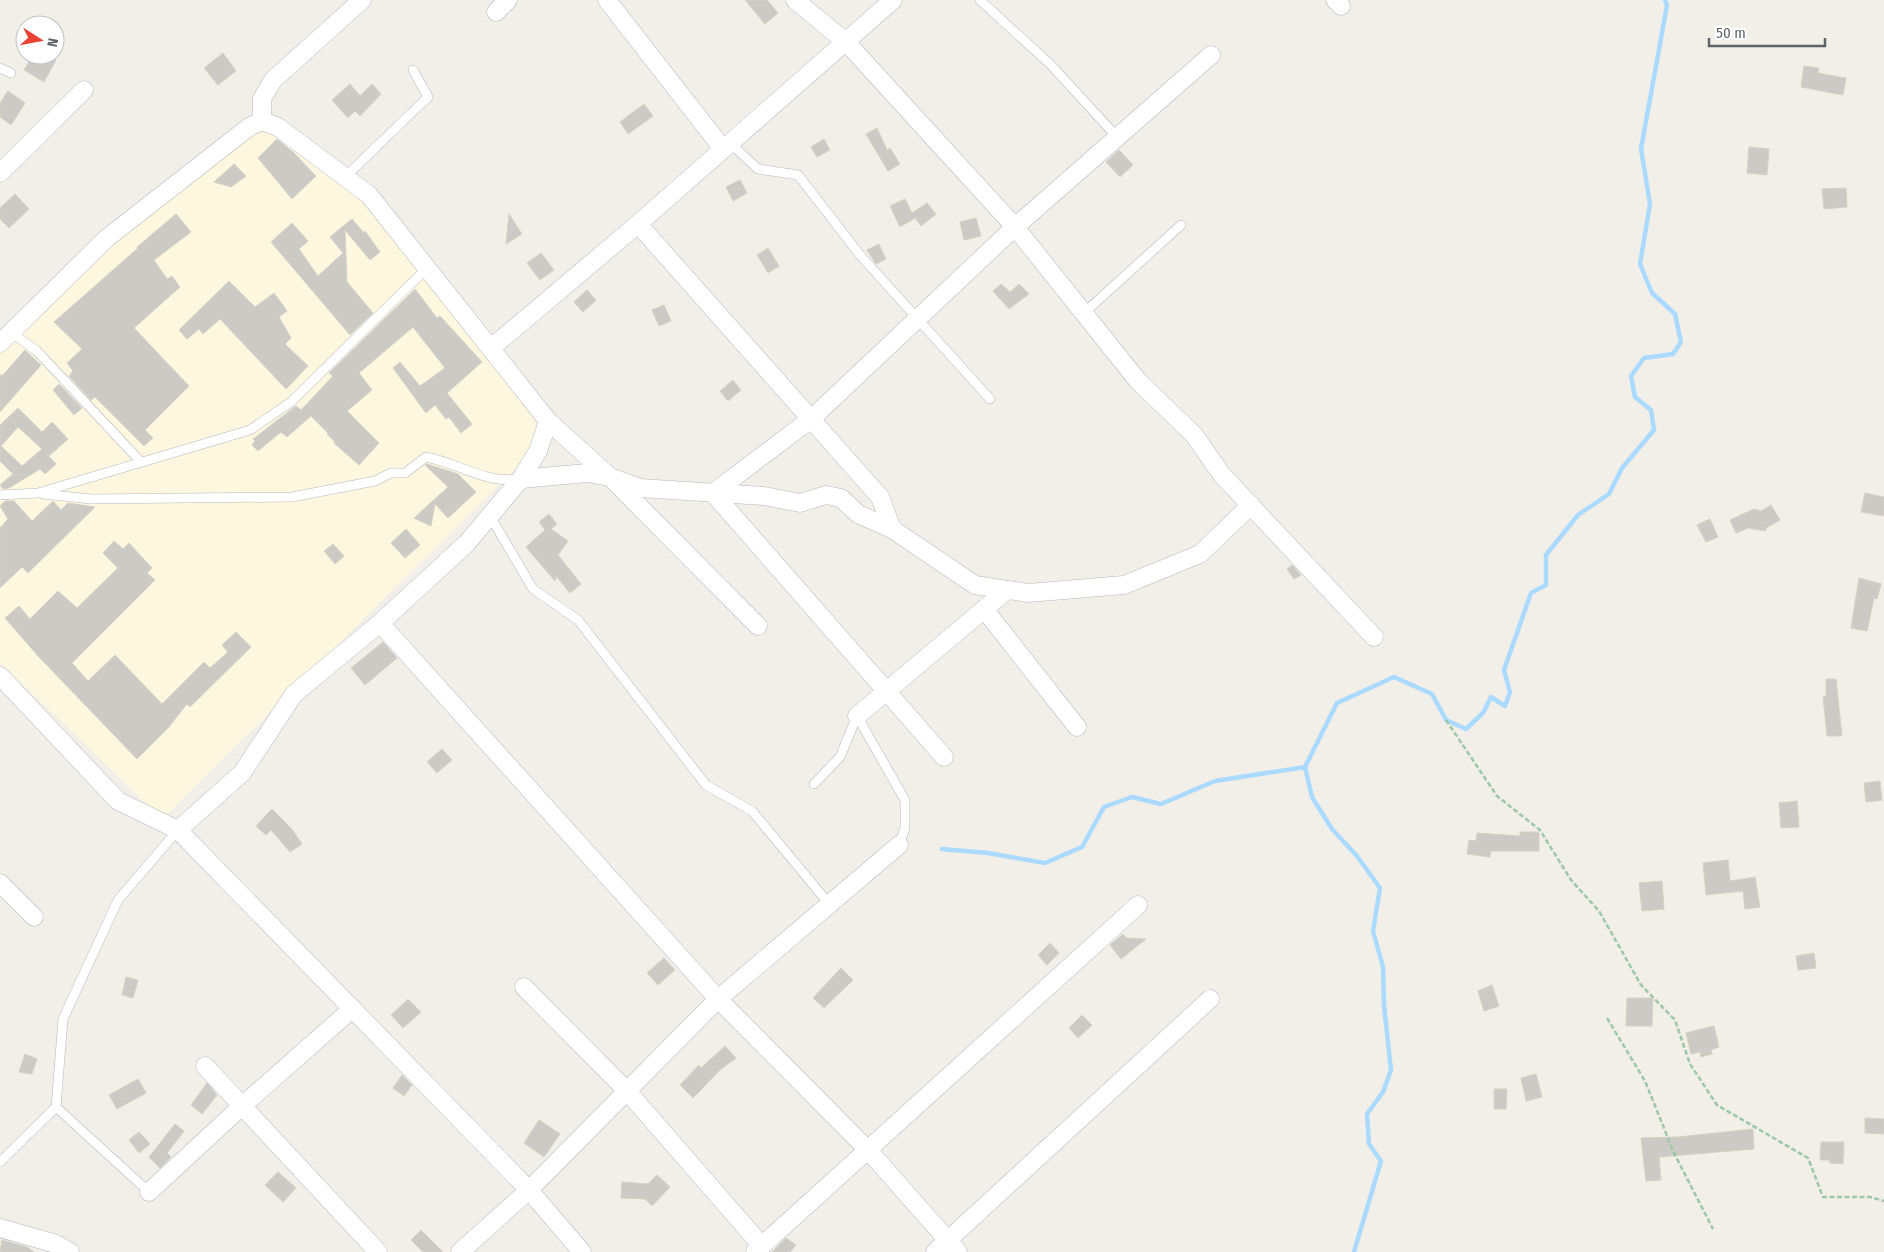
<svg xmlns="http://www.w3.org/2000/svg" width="1884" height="1252" font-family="'Fira Sans Condensed',sans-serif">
<rect width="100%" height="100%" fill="#f1efe8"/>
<path fill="#fef7e0" d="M264,125l95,71 189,240 -386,383 -162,-157v-316l104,-99z"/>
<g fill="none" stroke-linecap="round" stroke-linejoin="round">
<g stroke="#aadaff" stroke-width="4.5">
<path d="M942,849l46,4 57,10 37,-16 22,-40 28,-10 29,7 54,-23 90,-14"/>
<path d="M1354,1252l27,-91 -12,-17 -2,-30 16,-22 8,-22 -7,-65 -1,-38 -10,-36 7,-43 -23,-32 -25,-27 -20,-32 -7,-30 32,-64 57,-26 38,17 14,26 20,9 17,-16 8,-16 14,9 5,-14 -6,-22 27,-77 15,-8v-30l32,-40 31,-21 13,-26 32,-38 -3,-20 -16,-13 -4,-21 13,-18 29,-4 8,-12 -6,-28 -23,-21 -12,-29 10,-60 -9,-55 26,-144 -2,-5"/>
</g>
</g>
<g fill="#cccac5" stroke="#d6d1c6" fill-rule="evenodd">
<path d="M745,0h22l11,13 -13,11z"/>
<path d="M223,53l13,18 -18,14 -14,-17z"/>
<path d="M33,55h14l9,5 -12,22 -20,-12z"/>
<path d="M1804,66l15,2 -1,5 28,5 -3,17 -42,-8z"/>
<path d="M350,84l10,12 12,-12 9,10 -21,22 -5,-5 -7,7 -16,-18z"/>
<path d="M8,91l17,12 -14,22 -11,-8v-14z"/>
<path d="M644,104l9,12 -25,18 -8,-12z"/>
<path d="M877,128l10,22 3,-2 10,16 -12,7 -22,-37z"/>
<path d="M277,139l16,13 23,24 -24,23 -34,-41z"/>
<path d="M824,139l6,11 -13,7 -6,-10z"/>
<path d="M1749,147l20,2 -2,26 -20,-2z"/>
<path d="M1119,150l14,15 -13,12 -14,-15z"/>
<path d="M234,164l12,12 -15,11 -17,-5z"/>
<path d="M740,180l7,13 -14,8 -7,-14z"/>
<path d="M1846,188l1,19 -23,2 -2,-20z"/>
<path d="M15,194l14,15 -20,19 -9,-9v-11z"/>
<path d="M905,199l7,14 15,-10 9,11 -15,12 -6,-8 -15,9 -10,-21z"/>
<path d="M176,214l15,18 -37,28 13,19 5,-3 8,11 -46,41 55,58 -44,44 8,8 -9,8 -49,-49 -4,3 -22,-24 4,-5 -6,-8 15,-14 -28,-27 84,-74 -1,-1z"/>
<path d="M509,214l13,20 -16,10z"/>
<path d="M976,218l5,18 -17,4 -4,-18z"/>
<path d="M352,219l12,14 1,-2 15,21 -10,8 -25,-30 2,52 26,31 -23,22 -79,-93 21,-19 16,18 -9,8 19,27 25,-23 -13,-16z"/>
<path d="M879,244l7,15 -10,5 -9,-14z"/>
<path d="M768,248l11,18 -11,7 -11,-18z"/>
<path d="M541,253l13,17 -14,10 -13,-17z"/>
<path d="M229,281l26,26 19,-14 13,18 -8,6 12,21 -6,6 23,22 -22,23 -66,-70 -17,15 -4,-5 -12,10 -8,-9z"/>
<path d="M1001,284l9,8 9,-8 10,10 -20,15 -16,-18z"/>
<path d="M415,289l22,29 3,-2 42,46 -35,31 25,31 -11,9 -12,-16 -3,2 -11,-14 -9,8 -33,-45 7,-6 20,24 25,-18 -32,-41 -54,46 13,17 -25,21 32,32 -20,22 -25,-22 1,-1 -8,-8 1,-1 -17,-17 -24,21 -6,-5 -23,19 -6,-6 3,-4 -2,-2 43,-33 5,4 32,-34 -4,-3z"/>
<path d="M587,290l9,10 -13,12 -9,-10z"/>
<path d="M664,305l7,16 -12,5 -7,-16z"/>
<path d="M25,350l16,15 -41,47v-37h3z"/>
<path d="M733,380l8,10 -13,11 -8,-10z"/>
<path d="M59,384l23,24 -8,7 -21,-25z"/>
<path d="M18,408l24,24 10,-10 16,17 -19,17 -4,-4 11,12 -11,10 -5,-5 -31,19 -6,1 -3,-4 13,-11 -13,-13v-36zM18,427l24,22 -20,17 -21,-20z"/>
<path d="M427,464l31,10 18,18 -28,26 -13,-14 -4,22 -17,-8 34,-31 -23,-22z"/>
<path d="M1865,493l19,4v19l-23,-4z"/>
<path d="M5,501h9l18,20 21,-20 8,9 7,-7 27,4 -67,66 -6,-6 -22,21v-60l8,-9 -8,-13z"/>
<path d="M1771,505l9,15 -14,8v3l-18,-3 -12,5 -6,-13 24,-11 7,2z"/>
<path d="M549,514l8,10 -6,5 17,12 -10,14 23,29 -11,9 -14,-17 -1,5 -29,-34 19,-17 -6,-8z"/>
<path d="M1710,519l8,18 -12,5 -9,-17z"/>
<path d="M406,529l14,16 -15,13 -14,-15z"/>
<path d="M114,541l9,8 6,-6 23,25 -5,5 8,7 -83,83 16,18 27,-26 47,49 42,-42 6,6 18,-16 -6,-7 14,-13 15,15 -61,60 -3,-3 -19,24 -31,31 -98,-102 -34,-39 14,-12 11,13 28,-28 19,17 41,-40 -15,-15z"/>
<path d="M333,544l11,12 -9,8 -11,-13z"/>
<path d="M1292,565l9,10 -7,4 -7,-10z"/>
<path d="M1859,578l22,6 -4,15 -3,-1 -7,33 -16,-3z"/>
<path d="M383,642l14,16 -32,27 -14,-17z"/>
<path d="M1826,679h10l6,57h-15l-4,-39 3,-1z"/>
<path d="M442,749l10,11 -15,13 -10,-11z"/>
<path d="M1880,781l2,19 -16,2 -2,-19z"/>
<path d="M1797,801l2,26 -18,1 -2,-25z"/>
<path d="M272,809l19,19 11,16 -12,8 -19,-22 -5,5 -10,-9z"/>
<path d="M1520,832h19v19h-48l-1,6 -23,-3 2,-14 7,1 1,-8 43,3z"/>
<path d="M1728,860l2,21 25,-4 5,30 -15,2 -2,-18 -37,4 -3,-32z"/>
<path d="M1662,881l2,28 -22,2 -3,-28z"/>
<path d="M1123,934l3,4 20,1 -25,20 -11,-14z"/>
<path d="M1050,943l9,10 -12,12 -9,-10z"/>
<path d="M1814,953l2,15 -18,2 -2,-14z"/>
<path d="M664,958l11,12 -17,15 -11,-12z"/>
<path d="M841,968l12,12 -29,28 -11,-10z"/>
<path d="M126,977l12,3 -5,18 -11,-3z"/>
<path d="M1492,985l7,21 -15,5 -6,-20z"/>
<path d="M1627,998h26l-1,28h-26z"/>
<path d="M408,999l13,13 -18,16 -12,-13z"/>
<path d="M1082,1015l10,10 -14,13 -9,-10z"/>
<path d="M1714,1026l5,21 -8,3 1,4 -11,3 -1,-5 -9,2 -5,-21z"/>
<path d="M725,1046l11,12 -16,12 -27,28 -13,-13 19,-20 2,3z"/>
<path d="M25,1054l12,5 -5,15 -13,-2z"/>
<path d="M1536,1074l6,23 -16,4 -5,-23z"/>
<path d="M402,1075l10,10 -8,11 -11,-8z"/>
<path d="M138,1079l8,14 -29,16 -8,-14z"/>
<path d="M207,1083l10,12 -15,19 -11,-9z"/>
<path d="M1494,1089h13l-1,20h-12z"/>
<path d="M1865,1118l19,1v15l-19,-1z"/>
<path d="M539,1120l21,14 -16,23 -20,-14z"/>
<path d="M175,1124l9,7 -17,22 4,4 -11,11 -11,-11z"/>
<path d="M1753,1129l1,20 -95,8 2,23 -15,1 -5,-43 37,-1z"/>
<path d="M139,1132l11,12 -11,9 -10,-13z"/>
<path d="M1821,1142h23l-1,22 -13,-1 -1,-3h-9z"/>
<path d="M278,1172l18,16 -13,14 -18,-17z"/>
<path d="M657,1175l13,12 -18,19 -7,-7 -24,-1 1,-16 26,2z"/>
<path d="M421,1230l22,22h-20l-12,-12z"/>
<path d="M786,1238l10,7 -6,7h-18z"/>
<path d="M2,1240l25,7 7,5h-34z"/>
</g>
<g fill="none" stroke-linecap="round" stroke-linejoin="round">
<g stroke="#b5b8bc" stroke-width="10">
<g id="lane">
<path d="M980,0l71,65 66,72"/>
<path d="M0,68l11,5"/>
<path d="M730,143l28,26 40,6 62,80 130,144"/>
<path d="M345,177l83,-80 -15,-27"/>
<path d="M1084,313l97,-88"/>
<path d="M12,333l25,18 104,111"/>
<path d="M43,494l48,5 201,-2 83,-16 16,-8h14l21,-16c32,6 60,27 93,22"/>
<path d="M0,495l38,-2 212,-63 41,-28 136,-134"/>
<path d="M490,516l43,73 45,31 128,165 46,26 78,94"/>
<path d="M857,716l48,84v28l-6,17"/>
<path d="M814,784l26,-27 17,-41"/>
<path d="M56,1107l93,85"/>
<path d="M0,1162l56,-55 7,-88 55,-119 60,-70"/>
</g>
</g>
<g stroke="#b5b8bc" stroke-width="19">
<g id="street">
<path d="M607,0l116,149"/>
<path d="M795,0l52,43 168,184 123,154 56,54 28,40 152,162"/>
<path d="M1335,0l6,6"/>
<path d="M496,12l12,-12"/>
<path d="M262,121v-22l11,-19 89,-80"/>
<path d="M0,173l84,-83"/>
<path d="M638,224l242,273 12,32"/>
<path d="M0,343l107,-105 142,-111 13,-6 16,6 91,68 179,226 62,56 148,149"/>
<path d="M491,348l147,-124 255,-224"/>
<path d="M521,479l66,-6 23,4 30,11 124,8 36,7 26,-8 15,3 17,16 34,15 83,56 53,8 96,-8 76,-31 51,-49"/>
<path d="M984,609l93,118"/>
<path d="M380,623l338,376 151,152 89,101"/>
<path d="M0,676l118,125 60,29 351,360 53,62"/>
<path d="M857,716l150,-126"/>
<path d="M944,757l-231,-264 98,-74 204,-192 196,-172"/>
<path d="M178,830l64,-57 52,-79 86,-71 86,-79 55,-65 17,-28 10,-30"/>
<path d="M0,883l34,34"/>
<path d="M524,987l103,104 135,155"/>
<path d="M205,1066l173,186"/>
<path d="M149,1192l93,-86 110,-97"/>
<path d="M0,1228l56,16 14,8"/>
<path d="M460,1252l69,-62 189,-191 181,-154"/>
<path d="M755,1252l383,-347"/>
<path d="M935,1252l275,-253"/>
</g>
</g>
<g stroke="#9cc7a9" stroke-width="2.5" stroke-dasharray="5 2.5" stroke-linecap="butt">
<path d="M1446,720l51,76 43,34 31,50 28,31 42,74 34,35 15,44 27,41 91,53 15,39h47l14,4"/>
<path d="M1607,1018l38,63 29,72 39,76"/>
</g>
<use href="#lane" stroke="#fff" stroke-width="9"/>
<use href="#street" stroke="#fff" stroke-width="18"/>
</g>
<g transform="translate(40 40) rotate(101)"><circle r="24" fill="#ffffff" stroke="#bfc1c3"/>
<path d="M0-4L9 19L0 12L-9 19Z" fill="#ea4335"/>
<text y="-8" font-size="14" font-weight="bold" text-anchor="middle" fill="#5f6368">N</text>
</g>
<path d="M1709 38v8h116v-8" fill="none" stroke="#5f6368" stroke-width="2.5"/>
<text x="1716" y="38" font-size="15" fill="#5f6368" stroke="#ffffff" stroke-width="4" paint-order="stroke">50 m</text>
</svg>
